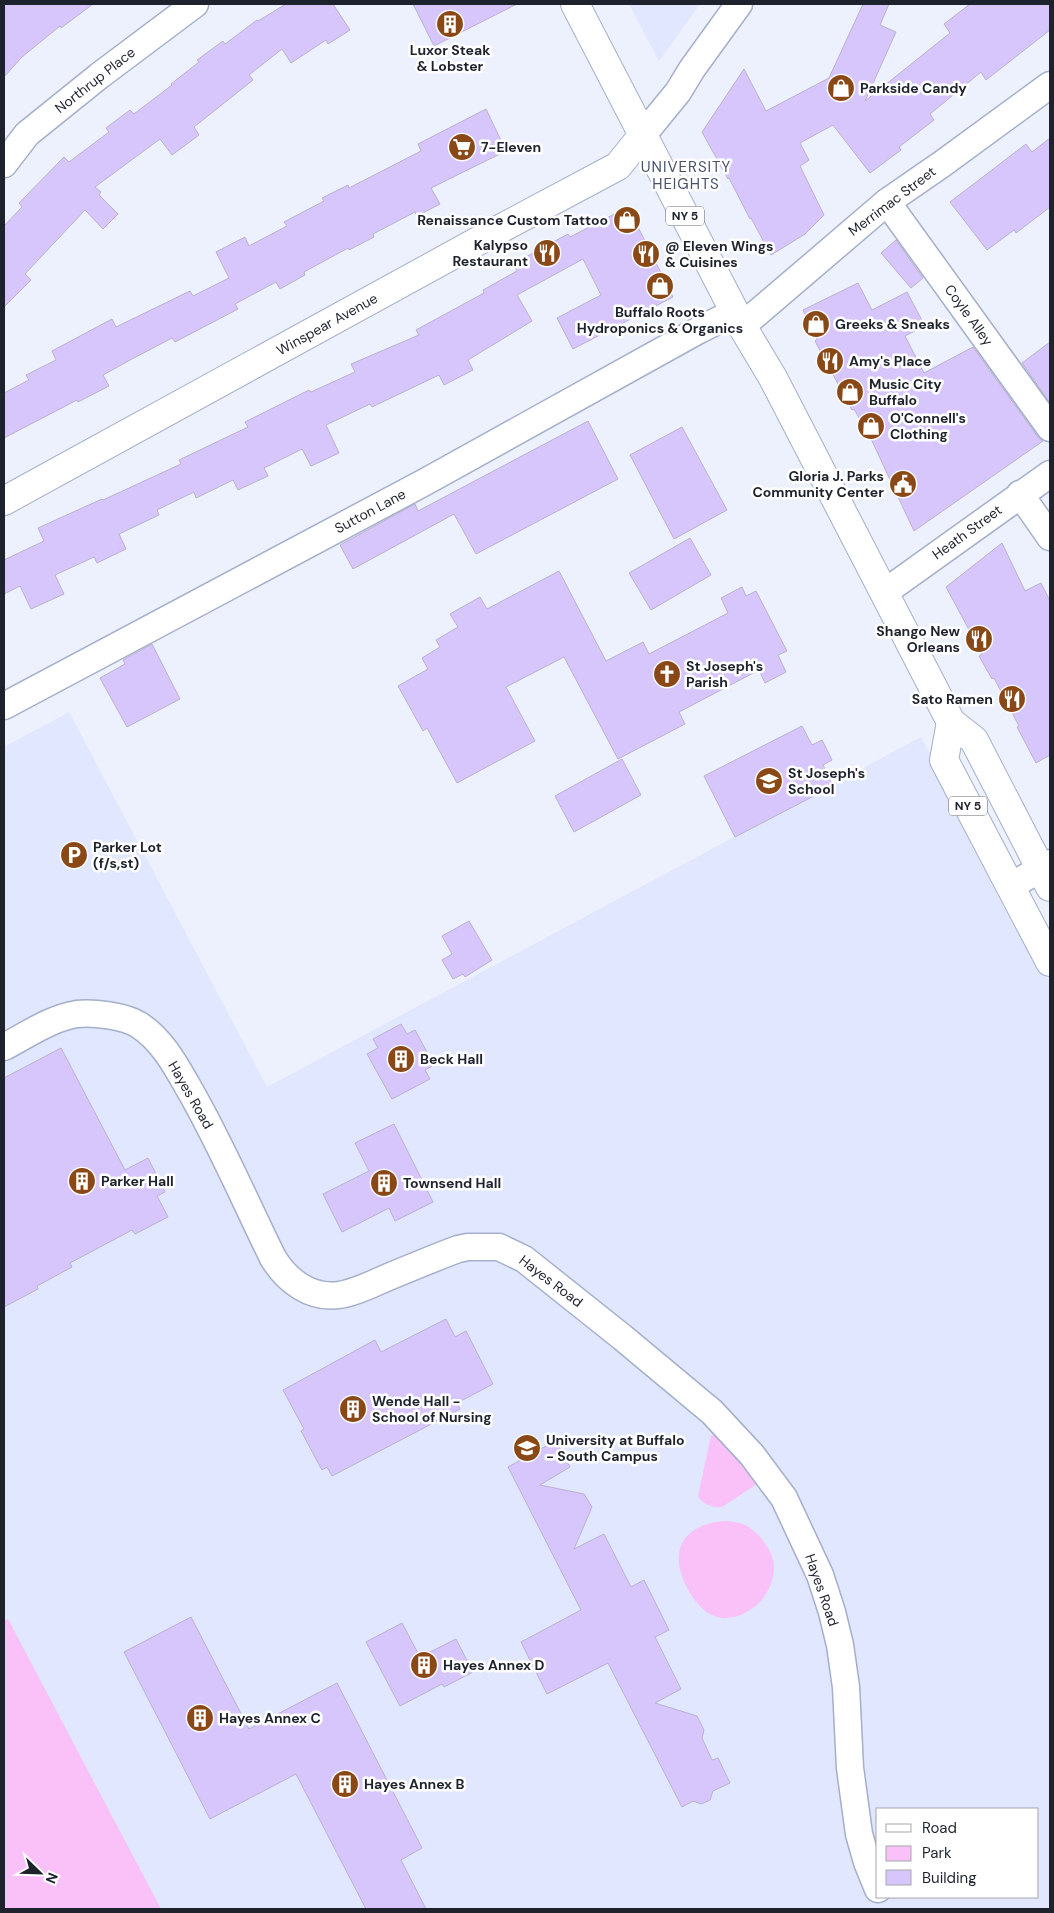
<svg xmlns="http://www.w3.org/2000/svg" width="1054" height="1913" font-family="'DM Sans',sans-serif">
<rect width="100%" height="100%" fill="#edf1fd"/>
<g fill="#e0e7fe" fill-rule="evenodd">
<path d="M629,4h71l-41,57z"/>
<path d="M69,712l198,375 654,-350 129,246v926h-1046v-1162zM878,1809h160v88h-160z"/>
</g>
<g fill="#f9c1f7">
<path d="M717,1433l31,36 9,15 -35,23c-9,1 -20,-3 -24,-11l13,-60z"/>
<path d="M725,1521c8,1 15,1 22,5 12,7 27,26 27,40 0,28 -23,53 -51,52 -25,-1 -47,-42 -44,-64 3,-23 26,-32 46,-33z"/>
<path d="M8,1619l153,290h-157v-288z"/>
</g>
<g fill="#d7c6fc" stroke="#bab1cf">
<path d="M4,4h89l-32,24 -1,-2 -38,31 -18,20z"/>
<path d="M286,4h47l17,26 -22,14 -2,-4 -35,23 -9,-14 -33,26 4,5 -59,47 5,8 -27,20 -12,-16 -65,48 6,5 -2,3 19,19 -15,15 -18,-19 -60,64 6,6 -27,27v-81l18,-19 -3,-4 45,-46 5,5 40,-30 -3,-4 24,-18 4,4 38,-29 -1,-1 28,-22 -2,-2 26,-19 2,3 32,-24 1,1z"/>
<path d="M413,4h104l-83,42z"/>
<path d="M863,4h26l-9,21 16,7 -31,69 85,-68 -6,-9 26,-20h80v26l-64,50 -5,-8 -51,42 4,6 -35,27 2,3 -31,23 -37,-48 -33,18 9,17 -9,6 24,49 -19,19 -34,21 -20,-37 -1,1 -21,-41 -1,1 -26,-47 42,-63 22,42 63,-33z"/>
<path d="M486,109l20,42 -75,37 9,16 -23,12 -2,-4 -42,22 1,3 -25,13 -1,-2 -44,24 1,3 -25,14 -4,-7 -41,22 3,5 -63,33 -3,-4 -40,21 -29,16 6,11 -31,16 -1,-2 -73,38v-45l25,-13 -3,-5 30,-15 -4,-9 60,-32 4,8 74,-36 3,5 36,-18 -13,-26 29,-15 4,9 38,-20 -3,-4 40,-21 -2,-3 26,-13 1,3 72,-37 -3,-7z"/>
<path d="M1050,138v69l-34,26 -2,-3 -27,20 -37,-48 76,-58 6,8z"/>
<path d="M628,207l45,90 -100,52 -16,-31 44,-23 -18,-36 -66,36 15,26 -64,39 5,10 -29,15 -5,-10 -67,32 -2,-3 -44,21 13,28 -28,13 -9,-17 -38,19 4,8 -30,14 -5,-10 -37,18 -2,-6 -37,18 2,5 -40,19 7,15 -29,14 -3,-6 -39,18 9,19 -33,15 -11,-23 -16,8v-34l40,-19 -6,-13 64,-29 1,1 78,-36 -2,-4 69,-33 -3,-5 64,-32 2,2 44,-20 -4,-8 68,-29 -3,-5 68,-37 -1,-3 34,-19 -4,-7 55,-30 2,3z"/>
<path d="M896,240l27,38 -12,10 -30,-35z"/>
<path d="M858,283l14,27 35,-18 18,34 -20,10 19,37 49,-26 65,90 5,4 -129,90 -42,-90 -18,-32 -2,1 -37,-69 2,-2 -14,-29z"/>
<path d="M1050,342v61l-28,-40z"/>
<path d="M588,421l30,58 -142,75 -22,-40 -101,55 -13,-24 75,-41 3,7z"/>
<path d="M682,427l45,83 -53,29 -44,-84z"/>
<path d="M690,538l21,37 -60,35 -22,-37z"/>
<path d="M1002,543l23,48 16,-8 9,18v154l-14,8 -19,-36 2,-1 -25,-48 -2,1 -13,-23 3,-2 -36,-67z"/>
<path d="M559,571l47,90 37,-19 6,12 79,-41 -7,-15 21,-11 4,9 10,-5 31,60 -9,4 8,17 -21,11 -6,-13 -80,42 6,12 -67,35 -54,-102 -58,30 29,54 -78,42 -30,-55 -4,3 -25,-45 30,-17 -6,-11 18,-11 -4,-7 22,-13 -8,-13 30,-17 7,12z"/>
<path d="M152,644l28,55 -53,28 -27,-49 25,-14 -2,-4z"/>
<path d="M802,726l10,19 10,-5 10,20 -9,5 10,21 -98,51 -31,-61z"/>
<path d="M622,759l19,36 -67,37 -19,-36z"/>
<path d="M469,921l23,39 -27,17 -2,-3 -10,5 -11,-19 10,-6 -10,-18z"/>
<path d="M401,1024l6,10 8,-4 19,35 -9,5 5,9 -38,20 -25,-45 11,-6 -5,-9z"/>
<path d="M61,1048l64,122 23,-12 17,34 -8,4 11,21 -33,17 -3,-4 -62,33 2,4 -35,19 1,3 -34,18v-229z"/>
<path d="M394,1124l39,78 -38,19 -6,-13 -47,24 -19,-38 46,-23 -14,-28z"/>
<path d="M446,1319l9,18 11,-6 27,53 -36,19 3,6 -128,67 -5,-9 -5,3 -21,-39 3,-2 -21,-39 92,-50 6,12z"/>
<path d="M556,1441l14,26 -30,18 44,9 8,13 -18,42 30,-15 27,53 13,-7 25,50 -14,7 26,52 -26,14 42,13 7,14 -2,8 10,22 6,-2 12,25 -17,8 -3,9 -9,4 -8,-3 -11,6 -74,-144 -61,31 -26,-52 60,-32 -73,-143 11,-6 2,-10 8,-4 9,3z"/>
<path d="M191,1617l58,112 88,-46 85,165 -21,12 25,49h-60l-70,-135 -86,45 -86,-167z"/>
<path d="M402,1623l18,34 36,-18 17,33 -29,15 -2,-3 -42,22 -34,-64z"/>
</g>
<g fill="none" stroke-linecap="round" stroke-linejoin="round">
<g stroke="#a5afcb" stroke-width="29">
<g id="minor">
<path d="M642,136l36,-44 14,-23 47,-65"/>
<path d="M4,164l23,-30 72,-58 96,-72"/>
<path d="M887,202l163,226"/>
<path d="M742,326l145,-124 55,-38 108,-79"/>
<path d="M1020,494l30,43"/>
<path d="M885,592l165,-118"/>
<path d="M4,706l421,-224 274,-152 36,-18"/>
<path d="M1011,886l39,-23"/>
<path d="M4,1047c23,-12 47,-29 73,-33 16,-2 48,2 62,11 25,16 39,45 53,69 30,53 54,109 81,164 14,23 38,41 66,37 16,-2 33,-11 47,-17 24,-10 48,-20 72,-29l10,-2h31l25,12 98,78 90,75 40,43 32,43 36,77 12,37 8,33 6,42 4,81 9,66 8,28 11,27"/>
</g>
</g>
<g stroke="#a5afcb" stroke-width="30">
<path id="tertiary" d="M4,501l496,-272 118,-63 24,-30"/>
</g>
<g stroke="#a5afcb" stroke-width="30">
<g id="primary">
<path d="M575,4l167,322 31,52 178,344 23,18 76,147"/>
<path d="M951,722l-7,38 106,202"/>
</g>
</g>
<use href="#minor" stroke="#fff" stroke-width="26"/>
<use href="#tertiary" stroke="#fff" stroke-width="28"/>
<use href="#primary" stroke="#fff" stroke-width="28"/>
</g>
<defs>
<g id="building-disc" transform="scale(1.4375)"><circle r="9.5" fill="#8a4816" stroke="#fff"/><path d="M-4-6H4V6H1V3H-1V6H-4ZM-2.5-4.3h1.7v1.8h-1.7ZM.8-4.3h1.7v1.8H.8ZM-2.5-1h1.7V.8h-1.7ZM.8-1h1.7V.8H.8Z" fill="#fff"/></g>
<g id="shop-disc" transform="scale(1.4375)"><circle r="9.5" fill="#8a4816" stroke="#fff"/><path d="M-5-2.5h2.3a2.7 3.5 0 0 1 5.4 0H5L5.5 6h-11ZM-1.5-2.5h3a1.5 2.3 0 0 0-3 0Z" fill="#fff"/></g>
<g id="supermarket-disc" transform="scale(1.4375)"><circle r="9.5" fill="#8a4816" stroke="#fff"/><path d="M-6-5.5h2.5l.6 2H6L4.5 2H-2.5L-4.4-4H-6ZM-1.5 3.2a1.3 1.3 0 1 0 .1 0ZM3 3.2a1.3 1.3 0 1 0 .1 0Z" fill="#fff"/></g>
<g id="restaurant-disc" transform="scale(1.4375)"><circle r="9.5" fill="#8a4816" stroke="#fff"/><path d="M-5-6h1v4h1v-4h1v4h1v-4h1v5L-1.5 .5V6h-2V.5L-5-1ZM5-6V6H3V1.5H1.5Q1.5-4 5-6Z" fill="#fff"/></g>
<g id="civic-disc" transform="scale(1.4375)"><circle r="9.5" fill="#8a4816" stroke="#fff"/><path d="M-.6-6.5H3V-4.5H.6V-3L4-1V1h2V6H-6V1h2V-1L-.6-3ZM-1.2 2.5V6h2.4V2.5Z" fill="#fff"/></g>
<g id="church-disc" transform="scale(1.4375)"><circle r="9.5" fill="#8a4816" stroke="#fff"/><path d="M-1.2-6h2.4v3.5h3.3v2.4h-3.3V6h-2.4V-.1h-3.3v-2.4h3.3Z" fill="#fff"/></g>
<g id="school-disc" transform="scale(1.4375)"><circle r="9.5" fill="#8a4816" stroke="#fff"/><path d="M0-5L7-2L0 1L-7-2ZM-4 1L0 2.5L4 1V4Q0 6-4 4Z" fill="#fff"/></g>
<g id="parking-disc" transform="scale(1.4375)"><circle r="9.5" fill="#8a4816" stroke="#fff"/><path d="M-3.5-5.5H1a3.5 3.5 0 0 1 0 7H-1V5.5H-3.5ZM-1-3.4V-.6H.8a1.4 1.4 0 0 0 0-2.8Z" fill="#fff"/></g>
<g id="university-disc" transform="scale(1.4375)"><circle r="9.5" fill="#8a4816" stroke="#fff"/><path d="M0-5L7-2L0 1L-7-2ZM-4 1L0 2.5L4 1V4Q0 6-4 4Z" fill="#fff"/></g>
</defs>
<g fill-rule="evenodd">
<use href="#building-disc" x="450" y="24"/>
<use href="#shop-disc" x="841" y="88"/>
<use href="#supermarket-disc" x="462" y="147"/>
<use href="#shop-disc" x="627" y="220"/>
<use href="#restaurant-disc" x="547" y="253"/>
<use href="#restaurant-disc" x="646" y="254"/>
<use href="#shop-disc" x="660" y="286"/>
<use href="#shop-disc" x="816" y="324"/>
<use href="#restaurant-disc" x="830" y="361"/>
<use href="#shop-disc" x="850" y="392"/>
<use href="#shop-disc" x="871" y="426"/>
<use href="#civic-disc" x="903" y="484"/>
<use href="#restaurant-disc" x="979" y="639"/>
<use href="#church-disc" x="667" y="674"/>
<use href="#restaurant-disc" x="1012" y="699"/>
<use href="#school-disc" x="769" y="781"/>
<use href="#parking-disc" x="74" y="855"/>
<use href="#building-disc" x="401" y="1059"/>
<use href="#building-disc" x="82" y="1181"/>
<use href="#building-disc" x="384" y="1183"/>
<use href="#building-disc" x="353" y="1409"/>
<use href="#university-disc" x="527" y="1448"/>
<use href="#building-disc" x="424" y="1665"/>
<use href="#building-disc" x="200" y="1718"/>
<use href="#building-disc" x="345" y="1784"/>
</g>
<g text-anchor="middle" stroke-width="5" stroke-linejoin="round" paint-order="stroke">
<g fill="#fff" stroke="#62646c" stroke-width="1">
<rect x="666" y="206.5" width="38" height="19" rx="4"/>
<rect x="949" y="796.5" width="38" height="19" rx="4"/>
</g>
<g font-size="12" font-weight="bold" fill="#1e222d">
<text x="685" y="220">NY 5</text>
<text x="968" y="810">NY 5</text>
</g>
<g font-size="14" font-weight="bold" fill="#1e222d" stroke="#fff" text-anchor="start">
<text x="450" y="55" text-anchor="middle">Luxor Steak<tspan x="450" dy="16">&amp; Lobster</tspan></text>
<text x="860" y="93">Parkside Candy</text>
<text x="481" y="152">7-Eleven</text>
<text x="608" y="225" text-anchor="end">Renaissance Custom Tattoo</text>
<text x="528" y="250" text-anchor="end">Kalypso<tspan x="528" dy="16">Restaurant</tspan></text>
<text x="665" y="251">@ Eleven Wings<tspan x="665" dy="16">&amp; Cuisines</tspan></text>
<text x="660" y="317" text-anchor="middle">Buffalo Roots<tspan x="660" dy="16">Hydroponics &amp; Organics</tspan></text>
<text x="835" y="329">Greeks &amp; Sneaks</text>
<text x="849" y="366">Amy's Place</text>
<text x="869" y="389">Music City<tspan x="869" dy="16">Buffalo</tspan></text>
<text x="890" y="423">O'Connell's<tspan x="890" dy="16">Clothing</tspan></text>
<text x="884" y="481" text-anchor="end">Gloria J. Parks<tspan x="884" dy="16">Community Center</tspan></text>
<text x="960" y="636" text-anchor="end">Shango New<tspan x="960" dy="16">Orleans</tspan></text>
<text x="686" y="671">St Joseph's<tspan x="686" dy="16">Parish</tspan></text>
<text x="993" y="704" text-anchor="end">Sato Ramen</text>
<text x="788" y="778">St Joseph's<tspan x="788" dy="16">School</tspan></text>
<text x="93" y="852">Parker Lot<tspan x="93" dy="16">(f/s,st)</tspan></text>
<text x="420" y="1064">Beck Hall</text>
<text x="101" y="1186">Parker Hall</text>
<text x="403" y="1188">Townsend Hall</text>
<text x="372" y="1406">Wende Hall -<tspan x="372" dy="16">School of Nursing</tspan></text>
<text x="546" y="1445">University at Buffalo<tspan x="546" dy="16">- South Campus</tspan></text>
<text x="443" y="1670">Hayes Annex D</text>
<text x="219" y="1723">Hayes Annex C</text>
<text x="364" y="1789">Hayes Annex B</text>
</g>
<g font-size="14" fill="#1e222d" stroke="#fff">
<text transform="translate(95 80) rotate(-38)" y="5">Northrup Place</text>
<text transform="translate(892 201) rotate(-37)" y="5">Merrimac Street</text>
<text transform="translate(969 315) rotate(54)" y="5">Coyle Alley</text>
<text transform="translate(327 324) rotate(-29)" y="5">Winspear Avenue</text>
<text transform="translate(370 511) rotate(-28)" y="5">Sutton Lane</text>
<text transform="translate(967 532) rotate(-36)" y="5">Heath Street</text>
<text transform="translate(191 1095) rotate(60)" y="5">Hayes Road</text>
<text transform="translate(551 1281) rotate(37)" y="5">Hayes Road</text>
<text transform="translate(822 1590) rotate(71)" y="5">Hayes Road</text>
</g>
<g font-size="15" letter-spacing="1" fill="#49516a" stroke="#fff">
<text x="686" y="172">UNIVERSITY<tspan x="686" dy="17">HEIGHTS</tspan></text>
</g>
</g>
<rect width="1054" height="1913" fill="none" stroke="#1e222d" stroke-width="10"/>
<rect x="876" y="1808" width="162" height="90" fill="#ffffff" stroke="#a5a7ab"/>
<rect x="886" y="1824" width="25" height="8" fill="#ffffff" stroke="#a5a7ab"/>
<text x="922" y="1833" font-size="15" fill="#1e222d">Road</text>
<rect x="886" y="1846" width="25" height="15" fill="#f9c1f7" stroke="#a5a7ab"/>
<text x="922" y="1858" font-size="15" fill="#1e222d">Park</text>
<rect x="886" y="1870" width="25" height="15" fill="#d7c6fc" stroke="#a5a7ab"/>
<text x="922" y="1883" font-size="15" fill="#1e222d">Building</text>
<g transform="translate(40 1873) rotate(113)" stroke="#ffffff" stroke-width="4" paint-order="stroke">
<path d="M0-4L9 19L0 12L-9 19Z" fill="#1e222d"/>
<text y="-8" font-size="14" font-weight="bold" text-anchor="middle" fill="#1e222d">N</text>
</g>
</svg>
